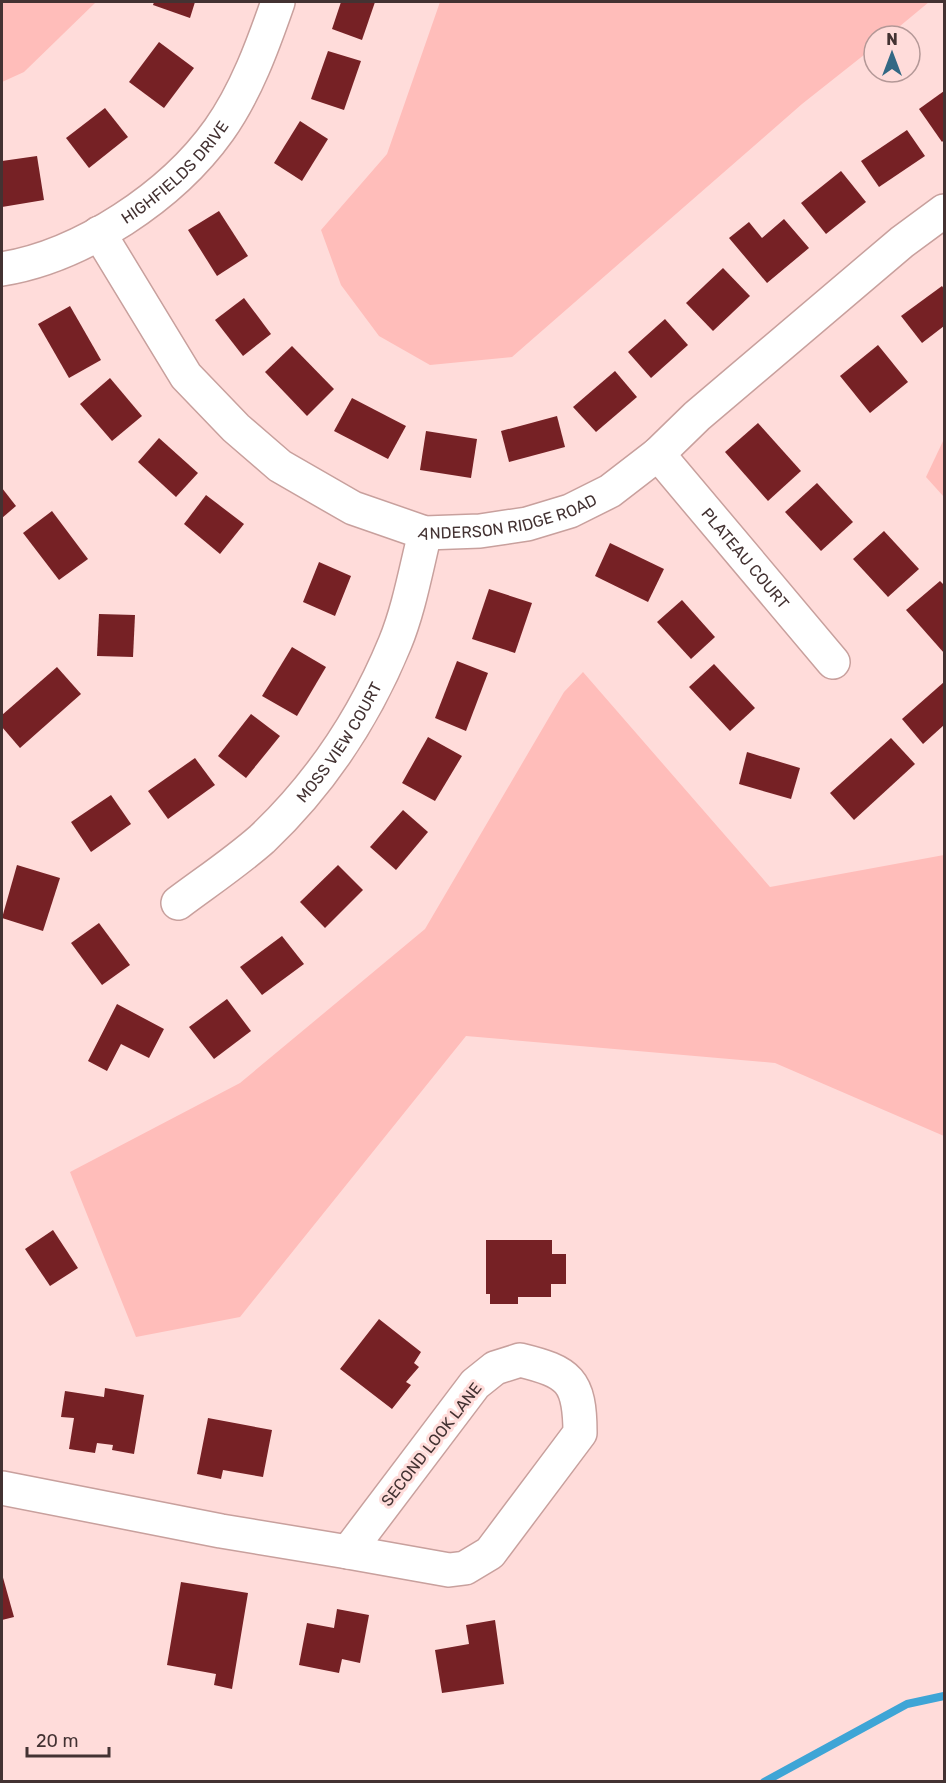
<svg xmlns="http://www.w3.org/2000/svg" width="946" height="1783" font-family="Rubik,sans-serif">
<rect width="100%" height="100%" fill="#ffdcda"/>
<g fill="#ffbdba">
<path d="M2,2h94l-72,70 -22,10z"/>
<path d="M440,2h489l-41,34h-14v11l-72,57 -290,253 -82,8 -51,-29 -38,-51 -20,-55 66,-76z"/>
<path d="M944,439v58l-18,-20z"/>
<path d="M583,672l187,215 174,-32v281l-169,-73 -309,-27 -226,281 -104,20 -66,-165 170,-89 185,-154 139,-237z"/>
</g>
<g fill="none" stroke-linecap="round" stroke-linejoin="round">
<path stroke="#3ea5d6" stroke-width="8" d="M764,1782l143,-78 37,-8"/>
</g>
<g fill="#762125">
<path d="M154,2h41l-5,16 -37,-13z"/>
<path d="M341,2h34l-13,38 -30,-11z"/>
<path d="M159,42l35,26 -30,40 -35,-26z"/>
<path d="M328,51l33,10 -17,49 -33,-11z"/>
<path d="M944,91v49l-2,2 -23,-33z"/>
<path d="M105,108l23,29 -39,31 -23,-30z"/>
<path d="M300,121l28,18 -26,42 -28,-18z"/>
<path d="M907,130l18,26 -46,31 -18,-26z"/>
<path d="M37,156l7,44 -42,7v-46z"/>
<path d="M841,171l25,31 -40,32 -25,-31z"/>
<path d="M219,211l29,45 -31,20 -29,-46z"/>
<path d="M784,219l25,29 -42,35 -38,-45 20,-16 13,16z"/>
<path d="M723,268l27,28 -37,35 -27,-28z"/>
<path d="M942,286l2,3v37l-22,17 -21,-27z"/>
<path d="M244,298l27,36 -28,22 -28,-36z"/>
<path d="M70,306l31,54 -32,18 -31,-54z"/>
<path d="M665,319l23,26 -37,33 -23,-26z"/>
<path d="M878,345l30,37 -38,31 -30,-37z"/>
<path d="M292,346l42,43 -27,27 -42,-44z"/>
<path d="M615,371l22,26 -41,35 -23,-25z"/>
<path d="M110,378l32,38 -30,25 -32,-37z"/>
<path d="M352,398l54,28 -18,33 -54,-28z"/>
<path d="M557,416l8,31 -56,15 -8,-31z"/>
<path d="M758,423l43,48 -33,30 -43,-49z"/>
<path d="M426,431l51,8 -6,39 -51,-8z"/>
<path d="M159,438l39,35 -22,24 -38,-35z"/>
<path d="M817,483l36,39 -32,29 -36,-39z"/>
<path d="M2,488l14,18 -14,12z"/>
<path d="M206,495l38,29 -24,30 -36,-30z"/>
<path d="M52,511l36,48 -29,21 -36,-47z"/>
<path d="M884,531l35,38 -31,28 -35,-38z"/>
<path d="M610,543l54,26 -16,33 -53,-26z"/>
<path d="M319,562l32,14 -16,40 -32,-14z"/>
<path d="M940,581l4,4v68l-38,-43z"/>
<path d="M489,589l43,14 -17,50 -43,-14z"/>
<path d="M682,600l33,37 -24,22 -34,-37z"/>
<path d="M99,614l36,1 -2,42 -36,-1z"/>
<path d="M292,647l34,20 -29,49 -35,-20z"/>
<path d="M457,661l31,12 -22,58 -31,-13z"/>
<path d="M714,664l41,44 -25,23 -41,-44z"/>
<path d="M57,667l24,27 -61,54 -18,-21v-12z"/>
<path d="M944,682v43l-21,19 -21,-25z"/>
<path d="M251,714l29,22 -34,42 -28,-22z"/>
<path d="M428,737l34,19 -27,45 -33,-18z"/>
<path d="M891,738l24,26 -61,56 -24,-27z"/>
<path d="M747,752l53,16 -9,31 -52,-15z"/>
<path d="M195,758l20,27 -47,34 -20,-28z"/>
<path d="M111,795l20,29 -40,28 -20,-30z"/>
<path d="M403,810l25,22 -32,38 -26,-23z"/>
<path d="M17,865l43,13 -17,53 -41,-13z"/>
<path d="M338,865l25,25 -38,38 -25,-26z"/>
<path d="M99,923l31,42 -28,20 -31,-42z"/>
<path d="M282,936l22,28 -42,31 -22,-28z"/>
<path d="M227,999l24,32 -37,28 -25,-32z"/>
<path d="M117,1004l47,25 -15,29 -28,-14 -14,27 -19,-10z"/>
<path d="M53,1230l25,38 -28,18 -25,-37z"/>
<path d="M486,1240h66v14h14v30h-15v13h-33v7h-28v-10h-4z"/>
<path d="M379,1319l42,33 -7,11 5,4 -13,15 5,3 -19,24 -52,-40z"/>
<path d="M105,1388l39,7 -10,59 -22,-4 1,-5 -16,-2 -2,10 -26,-4 5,-31 -13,-1 4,-26 39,6z"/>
<path d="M208,1418l64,12 -9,47 -40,-7 -2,9 -24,-5z"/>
<path d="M2,1574l12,43 -12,3z"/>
<path d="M181,1582l67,11 -16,96 -18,-4 2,-11 -49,-9z"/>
<path d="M337,1609l32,6 -9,48 -18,-4 -3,14 -40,-8 8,-42 27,5z"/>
<path d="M495,1620l9,64 -62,9 -7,-43 34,-6 -3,-19z"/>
</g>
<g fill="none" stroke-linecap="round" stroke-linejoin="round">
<g stroke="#c8a09d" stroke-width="36">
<g id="minor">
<path id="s1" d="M99,233l87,143 50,52 44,38 73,42 72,25 55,-2 47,-7 43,-13 40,-20 48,-37 39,-38 205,-174 42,-31"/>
<path id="s2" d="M2,269c80,-13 170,-73 217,-139 27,-38 44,-85 59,-128"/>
<path id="s3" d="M658,454l175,208"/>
<path id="s4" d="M178,903c28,-21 58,-41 84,-64 58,-55 103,-123 133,-196 14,-34 21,-74 30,-110"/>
<path d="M520,1360c49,12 60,20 60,73l-90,120 -25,15 -16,2 -101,-18 127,-168 20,-16z"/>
<path d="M2,1488l219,43 127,21"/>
</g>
</g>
<use href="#minor" stroke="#fff" stroke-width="33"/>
</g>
<g text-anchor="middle" stroke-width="6" stroke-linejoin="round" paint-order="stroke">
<g font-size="16" fill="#433232" stroke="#ffdcda">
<text dy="6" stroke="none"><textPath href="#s2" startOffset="202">HIGHFIELDS DRIVE</textPath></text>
<text dy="6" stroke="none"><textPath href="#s1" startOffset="543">ANDERSON RIDGE ROAD</textPath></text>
<text dy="6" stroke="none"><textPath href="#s3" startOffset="136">PLATEAU COURT</textPath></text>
<text dy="6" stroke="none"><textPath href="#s4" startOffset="230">MOSS VIEW COURT</textPath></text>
<text transform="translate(431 1444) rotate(-52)" y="6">SECOND LOOK LANE</text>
</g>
</g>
<rect width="946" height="1783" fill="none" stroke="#433232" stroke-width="6"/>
<g transform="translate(892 54)"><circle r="28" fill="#ffdcda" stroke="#b49897" stroke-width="1.5"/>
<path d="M0-4.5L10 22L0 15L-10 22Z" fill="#336884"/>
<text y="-9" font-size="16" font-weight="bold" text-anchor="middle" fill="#433232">N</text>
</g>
<path d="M27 1747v9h82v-9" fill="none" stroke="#433232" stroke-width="3"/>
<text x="36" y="1747" font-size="18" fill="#433232" stroke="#ffdcda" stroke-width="4.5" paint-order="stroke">20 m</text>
</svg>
